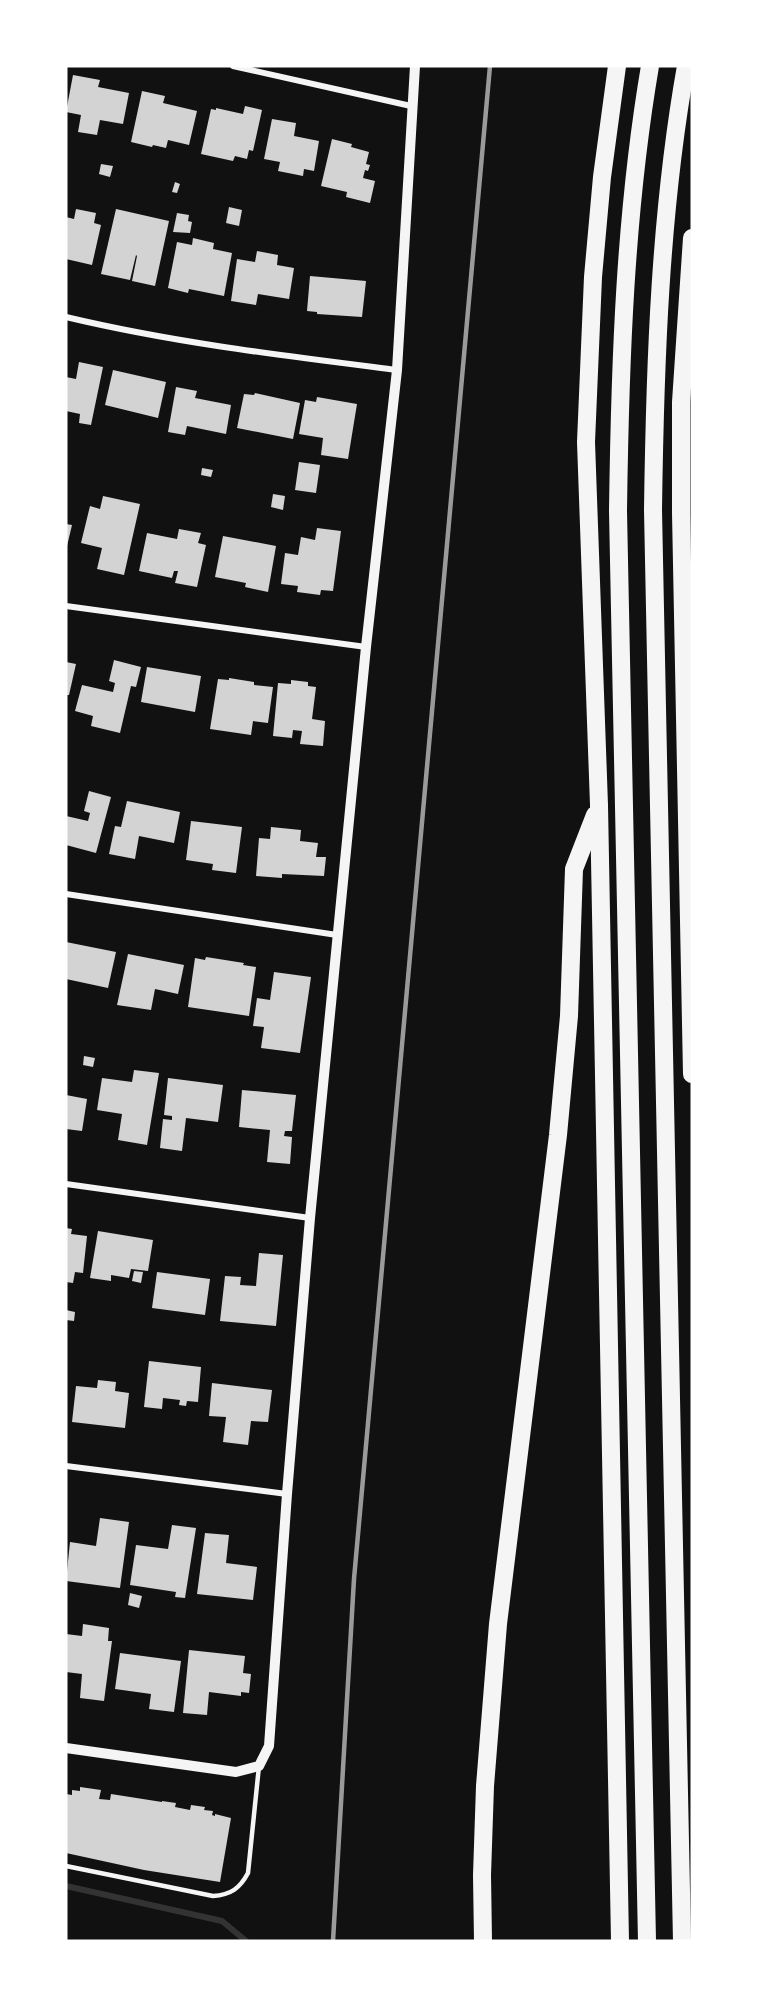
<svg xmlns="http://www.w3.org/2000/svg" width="758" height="2007" font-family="'Asap Condensed',sans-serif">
<rect width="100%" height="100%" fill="#111"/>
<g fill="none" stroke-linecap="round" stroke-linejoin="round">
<path stroke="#333" stroke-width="6" d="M66,1886l156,35 24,20"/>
</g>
<g fill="#d3d3d3">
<path d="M73,75l27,5 -2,7 31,6 -6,31 -23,-4 -3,15 -19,-3 3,-17 -15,-3z"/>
<path d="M142,91l23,5 -2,7 34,8 -8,34 -21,-5 -2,8 -13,-3 -1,2 -21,-5z"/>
<path d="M245,106l17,4 -9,41 -4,-1 -2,9 -12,-3 -2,5 -32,-7 10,-45 5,1v-2l27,6z"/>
<path d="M272,119l24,4 -2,13 25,5 -5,30 -10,-2 -1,7 -25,-5 2,-9 -16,-3z"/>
<path d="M332,139l20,5 -1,3 18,5 -3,12 4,1 -2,6 -3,-1 -2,8 12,3 -5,22 -24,-6 1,-5 -26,-6z"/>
<path d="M101,164l12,2 -3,11 -11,-3z"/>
<path d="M175,182l5,2 -3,9 -5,-1z"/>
<path d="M229,207l13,3 -3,16 -13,-3z"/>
<path d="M76,209l20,4 -2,10 7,2 -9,40 -26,-6v-42l8,2z"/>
<path d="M116,209l53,12 -14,65 -23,-5 5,-25 -1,-1 -6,25 -29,-6z"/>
<path d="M177,213l12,2 -1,6 4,1 -2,11 -17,-1z"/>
<path d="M193,238l21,5 -1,6 19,4 -8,43 -35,-7 -1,4 -20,-5 9,-46 15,3z"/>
<path d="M257,251l21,4 -1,10 17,3 -5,31 -31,-5 -2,11 -25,-4 6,-42 18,3z"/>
<path d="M310,276l56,5 -4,36 -45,-3v-2l-10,-1z"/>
<path d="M79,362l24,5 -12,58 -12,-2 1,-9 -14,-3v-34l10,2z"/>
<path d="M113,370l53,12 -8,36 -53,-13z"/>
<path d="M176,387l21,4 -2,7 36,7 -5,29 -39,-8 -2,9 -17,-3z"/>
<path d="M255,393l45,10 -7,36 -56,-11 7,-34 10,1z"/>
<path d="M317,397l40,7 -9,55 -27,-4 2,-17 -24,-4 6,-34 11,2z"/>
<path d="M299,462l21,3 -4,28 -21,-3z"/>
<path d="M202,468l11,2 -2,7 -10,-2z"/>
<path d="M273,494l12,2 -2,14 -12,-3z"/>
<path d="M103,496l37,8 -16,71 -27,-6 5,-21 -21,-5 9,-37 10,3z"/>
<path d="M66,524l6,1 -5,21h-1z"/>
<path d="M317,528l24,3 -8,60 -12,-1 -1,5 -23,-3 1,-6 -17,-2 4,-31 13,2 3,-18 14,3z"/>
<path d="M179,529l22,4 -3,10 8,2 -9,42 -22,-4 3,-12h-4l-2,7 -33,-7 8,-38 30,6z"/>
<path d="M223,536l53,10 -8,46 -23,-5 1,-4 -31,-6z"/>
<path d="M114,660l27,7 -5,20 -5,-1 -11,47 -29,-7 2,-10 -18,-5 7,-26 31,7 2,-9 -6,-2z"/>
<path d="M66,662l10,2 -7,31h-3z"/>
<path d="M147,667l54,9 -6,36 -54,-10z"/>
<path d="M229,678l25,4v3l19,2 -5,36 -15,-2 -2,14 -41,-6 8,-50 11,1z"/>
<path d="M291,680l17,2v4l8,1 -4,32 13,2 -2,25 -23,-2 2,-13 -9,-1 -1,8 -19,-2 5,-53 13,1z"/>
<path d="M89,791l22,6 -15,56 -30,-8v-29l22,5 2,-8 -6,-2z"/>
<path d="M127,801l53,11 -6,31 -35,-7 -4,23 -26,-5 6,-28 6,1z"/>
<path d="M191,821l51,6 -6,46 -24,-3 1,-6 -27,-4z"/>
<path d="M271,827l30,3 -1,11 18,2 -2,14h10l-2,19 -42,-2v4l-26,-2 3,-38 11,1z"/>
<path d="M66,942l50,10 -8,36 -42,-9z"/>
<path d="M128,954l56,11 -6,29 -23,-5 -4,21 -34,-5z"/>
<path d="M206,957l38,6 -1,2 13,2 -7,49 -61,-9 7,-49 10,2z"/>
<path d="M274,972l37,5 -11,76 -39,-5 3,-21 -11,-1 4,-28 13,2z"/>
<path d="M84,1056l11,2 -2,9 -10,-2z"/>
<path d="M134,1070l25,3 -12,72 -29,-5 4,-26 -25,-4 5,-32 30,4z"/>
<path d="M168,1078l55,7 -5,37 -32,-4 -4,33 -22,-3 3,-29 9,1v-4l-8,-1z"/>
<path d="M242,1090l54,5 -4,36h-7l-1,5 8,1 -2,27 -23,-2 3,-32 -31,-3z"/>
<path d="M66,1095l21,4 -5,32 -16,-2z"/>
<path d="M66,1228l6,1 -1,5 16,2 -4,37 -8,-1 -2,11 -7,-1z"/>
<path d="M98,1231l55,9 -5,31 -17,-2 -2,9 -18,-3v6l-21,-3z"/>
<path d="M259,1253l24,2 -7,71 -56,-5 5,-45 16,1 -1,8 16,1z"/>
<path d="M134,1271l9,1 -2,11 -9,-2z"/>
<path d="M157,1272l53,7 -5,36 -53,-7z"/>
<path d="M66,1310l9,2 -1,9 -8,-1z"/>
<path d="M149,1361l52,6 -3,35 -11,-1 -1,5 -7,-1 1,-5 -17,-2 -1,11 -18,-2z"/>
<path d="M98,1380l18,2 -1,9 14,2 -4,35 -53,-6 4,-36 21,2z"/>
<path d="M212,1383l60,7 -4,32 -17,-1 -3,24 -25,-3 3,-25 -17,-1z"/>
<path d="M100,1518l29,4 -9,66 -54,-7 4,-39 26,4z"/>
<path d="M172,1525l24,3 -11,70 -10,-1 1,-5 -46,-7 6,-40 32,4z"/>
<path d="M205,1533l24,2 -3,28 31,4 -4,33 -56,-6z"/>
<path d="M130,1593l12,3 -3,12 -11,-3z"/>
<path d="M83,1624l26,4 -1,13h4l-8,60 -24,-3 2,-24 -16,-2v-38l16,2z"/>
<path d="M189,1650l56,6 -2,17 8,1 -2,19 -8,-1v4l-32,-4 -2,23 -24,-2z"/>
<path d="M120,1653l61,8 -7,51 -25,-3 2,-15 -36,-5z"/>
<path d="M80,1787l21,3 -2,9 11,1 1,-6 51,8v-1l14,2 -1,4 15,3 1,-5 14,2 -1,3 9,1 -1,4 3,1v-2l16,4 -11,64 -76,-12 -78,-17v-59l6,1v-5l8,1z"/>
</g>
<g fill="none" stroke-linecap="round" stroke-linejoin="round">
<path stroke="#f5f5f5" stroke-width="4.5" d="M66,1866l147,30c18,-1 27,-8 35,-23l11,-107"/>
<g stroke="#f5f5f5" stroke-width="6">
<path d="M233,66l178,40"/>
<path d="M66,317c109,26 220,39 331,53"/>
<path d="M66,606l300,41"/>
<path d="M66,894l271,41"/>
<path d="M66,1184l244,34"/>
<path d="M66,1466l221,28"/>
</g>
<path stroke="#f5f5f5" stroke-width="10" d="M66,1748l170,24 23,-6 10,-20 18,-252 23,-276 56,-571 31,-277 18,-304"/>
<g stroke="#f5f5f5" stroke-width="18">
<path d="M617,66l-15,111 -9,100 -7,165 13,363 21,1136"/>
<path d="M692,238l-11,164v111l11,561"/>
<path d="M483,1941l-1,-66 3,-89 13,-162 60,-489 11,-119 5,-147 21,-54"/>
<path d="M647,1941l-29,-1430c2,-149 7,-298 32,-445"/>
<path d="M682,1941l-29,-1431c2,-148 7,-298 33,-444"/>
</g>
<path stroke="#9a9a9a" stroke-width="4.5" d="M333,1941l21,-362 136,-1513"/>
</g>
<rect width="758" height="2007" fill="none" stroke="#ffffff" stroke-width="135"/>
</svg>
